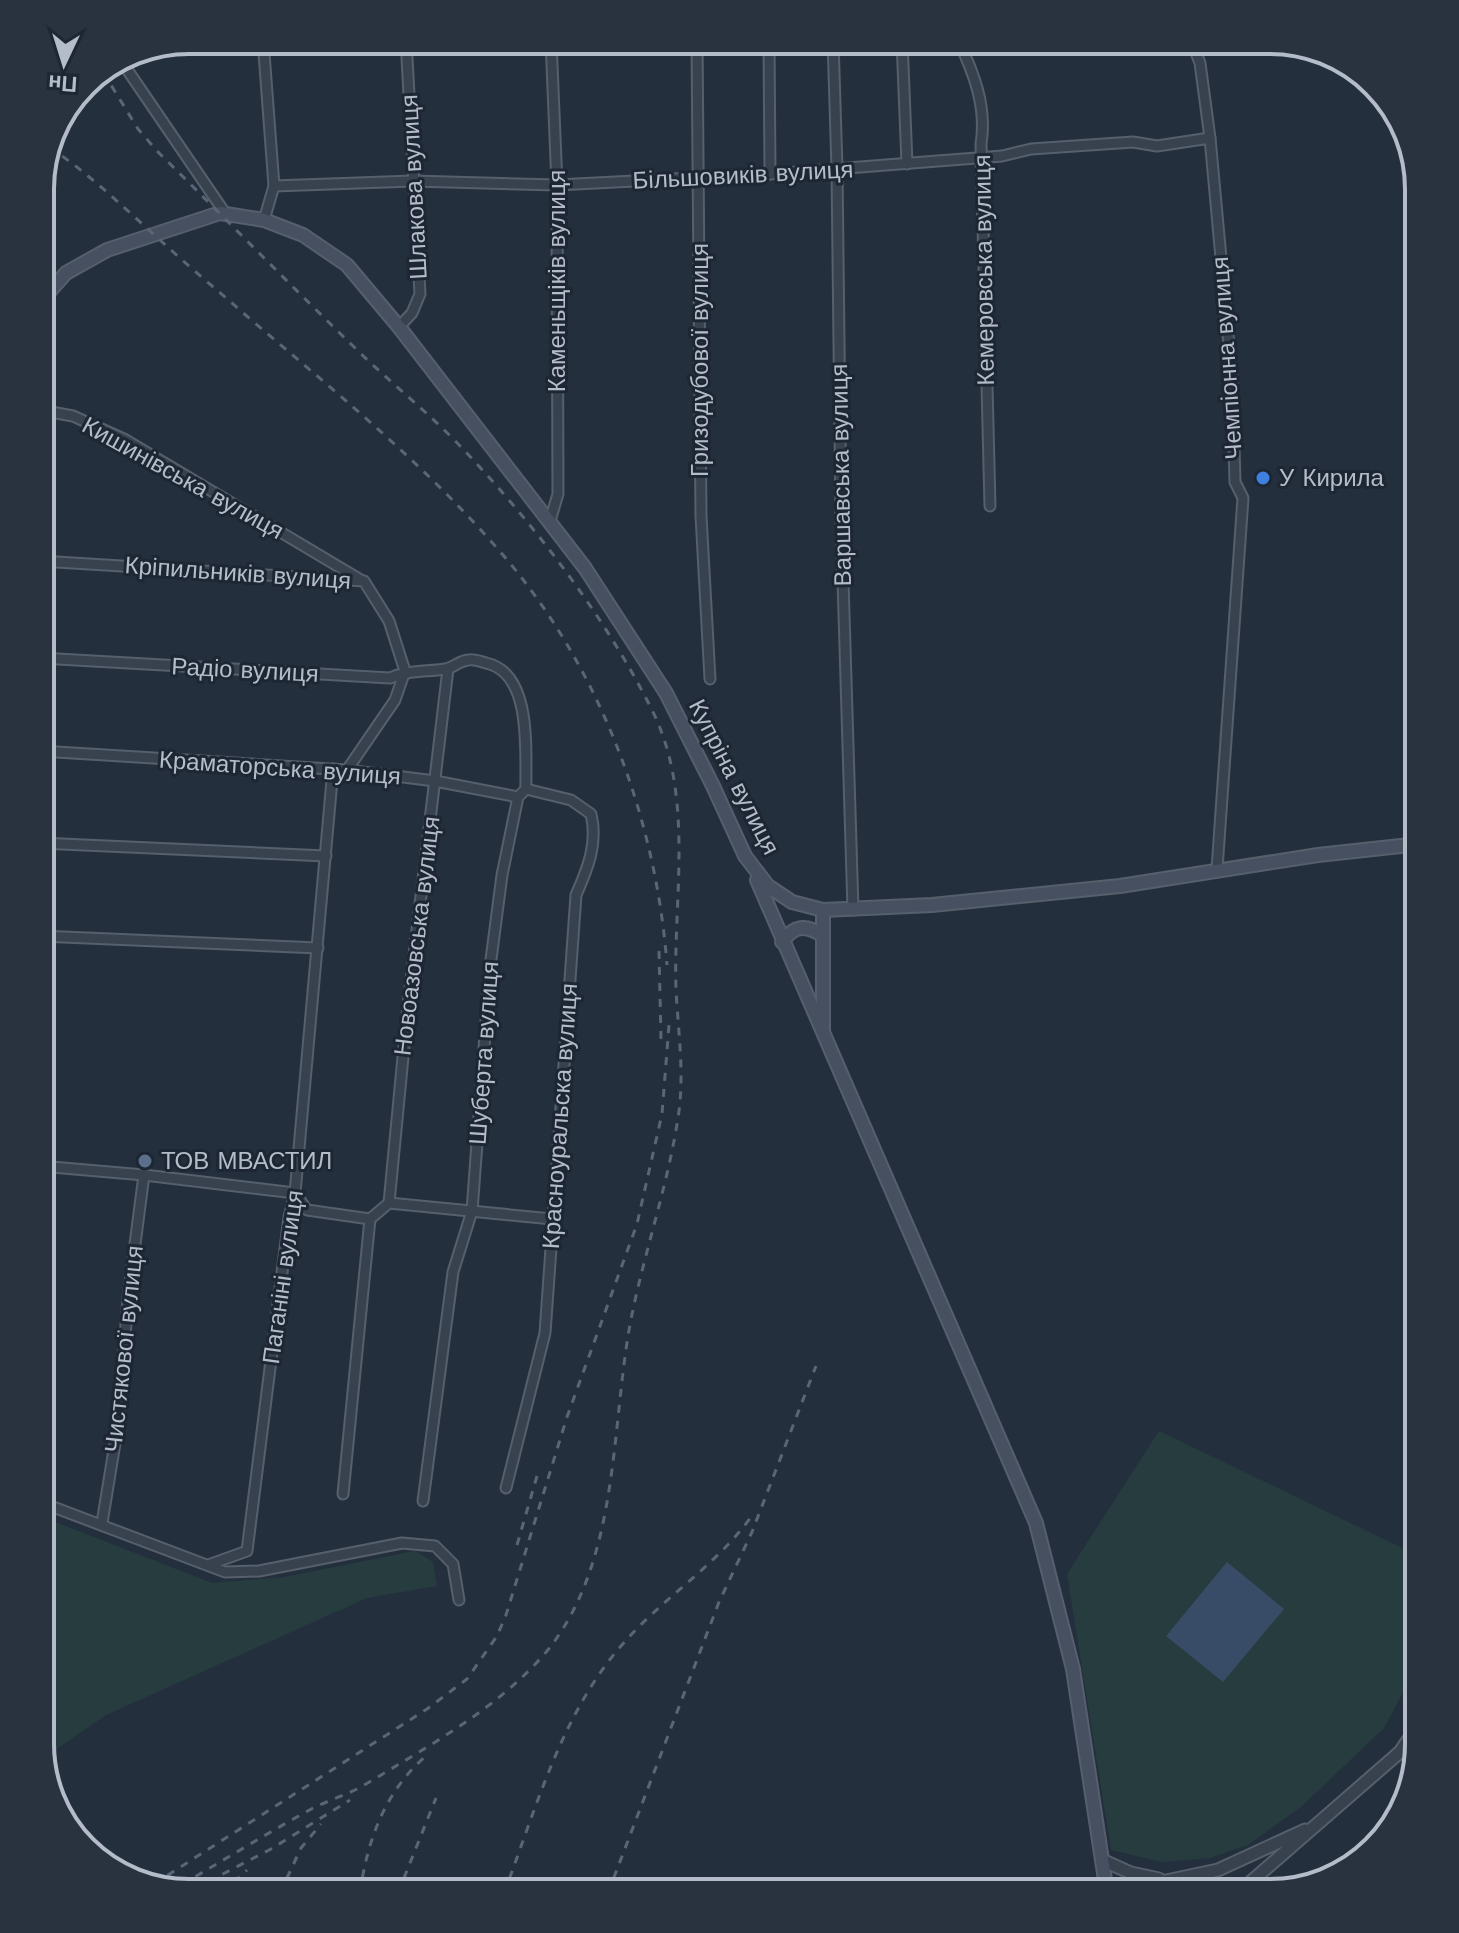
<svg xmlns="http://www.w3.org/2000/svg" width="1459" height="1933" font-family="'Work Sans',sans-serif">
<rect width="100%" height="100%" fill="#242f3e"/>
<g fill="#263c3f">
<path d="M1159,1431l260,125v107l-35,65 -83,79 -53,38 -38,13 -48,4 -51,-12 -44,-276z"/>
<path d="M40,1516l172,67 72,-6 131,-26 18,11 4,24 -70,12 -261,117 -62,43 -4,-14z"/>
</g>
<path fill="#394c67" d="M1227,1562l57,47 -61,73 -57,-46z"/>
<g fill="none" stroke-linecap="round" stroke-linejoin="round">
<g stroke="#565f6c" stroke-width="13">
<g id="minor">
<path d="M263,40l11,146 -10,34"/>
<path d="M697,40l4,476 9,163"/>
<path d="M769,40l1,134"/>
<path d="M833,40l4,129 4,346 12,395"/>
<path d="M902,40l5,124"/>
<path d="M958,40c16,33 29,67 23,104l9,362"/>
<path d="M1191,40l9,23 10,75 22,240 3,104 8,16 -26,371"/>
<path d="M124,65l101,148"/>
<path d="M274,186l139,-5 144,4 213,-11 232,-18 29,-7 102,-7 24,4 53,-8"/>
<path d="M399,327l13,-14 8,-19 -14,-254"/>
<path d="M40,410l33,6 53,24 235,140"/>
<path d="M550,521l8,-27 -1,-309 -6,-145"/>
<path d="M40,561l324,20 25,40 16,50 -10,29 -48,70"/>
<path d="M40,658l350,20c19,-8 35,-6 55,-9 8,-1 14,-8 23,-9 5,-1 12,1 18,3 47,10 39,89 40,126l-8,8 -16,78 -12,92 -18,244 -19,61 -30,229"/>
<path d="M40,751l307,19 88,11 83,16"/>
<path d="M40,843l286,13"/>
<path d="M40,936l278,12"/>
<path d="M40,1166l104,9 151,18 12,17 63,9 19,-16 163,16"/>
<path d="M389,1203l19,-198 40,-336"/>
<path d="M506,1488l39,-155 31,-438c12,-27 22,-52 15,-81l-20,-14 -45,-11"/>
<path d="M343,1494l27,-275"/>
<path d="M40,1502l185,70 34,-1 143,-28 33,3 18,18 6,36"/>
<path d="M102,1523l16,-98 10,-127 16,-123"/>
<path d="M208,1565l39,-14 42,-334 6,-24 38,-424"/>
</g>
</g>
<g stroke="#565f6c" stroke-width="15">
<g id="tertiary">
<path d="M1102,1860l29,13 28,6"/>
<path d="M1122,1893l2,-3 94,-20 87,-40"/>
<path d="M1238,1893l162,-141 19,-28"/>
</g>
</g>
<g stroke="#565f6c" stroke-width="16">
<g id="secondary">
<path d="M40,302l26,-29 41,-23 113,-37 44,7 39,15 44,30 52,62 186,241 81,125 47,93 32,70 23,30 24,16 31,8 109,-5 188,-19 198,-31 101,-11"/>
<path d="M757,880l279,643 37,146 34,224"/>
<path d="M823,910v120"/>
<path d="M782,942c12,-17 24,-18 41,-6"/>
</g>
</g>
<use href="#minor" stroke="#38414e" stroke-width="9"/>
<use href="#tertiary" stroke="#38414e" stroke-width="11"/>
<use href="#secondary" stroke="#465061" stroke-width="12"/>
<g stroke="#5a6575" stroke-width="3" stroke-dasharray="8 8" stroke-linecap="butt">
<path d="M103,72l35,57 21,24c64,63 127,128 192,191 36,36 76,67 111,104 72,76 143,168 190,262 43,86 21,187 24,279 2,43 9,85 2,129 -11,72 -36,140 -49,212 -18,106 -11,233 -82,321 -38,45 -87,76 -136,106 -19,11 -37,23 -56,33 -13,6 -27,11 -40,17 -48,26 -94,55 -141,82"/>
<path d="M49,147c41,27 75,61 111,93 27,25 55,48 82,72 90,77 184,153 261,243 97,113 153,263 164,410"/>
<path d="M659,951l2,88"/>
<path d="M517,1545l20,-69"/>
<path d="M154,1884l273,-175 40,-30 30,-43 9,-21 61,-198 70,-193 25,-110 7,-89"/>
<path d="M194,1889l77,-40 79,-49"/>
<path d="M222,1893l25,-23"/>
<path d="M280,1893l21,-45 20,-24"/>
<path d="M360,1893c7,-52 25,-102 66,-137"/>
<path d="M398,1893l38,-95"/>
<path d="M504,1893c32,-84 57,-178 117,-247 40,-47 93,-78 130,-129"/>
<path d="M608,1893l111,-291 33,-70 64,-166"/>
</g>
</g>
<circle fill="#3f7fe0" stroke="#1d2633" stroke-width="3" cx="1263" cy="478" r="8"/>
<circle fill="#5c6f8a" stroke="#1d2633" stroke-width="3" cx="145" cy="1161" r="8"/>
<g text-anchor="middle" stroke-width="6" stroke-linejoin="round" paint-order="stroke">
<g font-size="24" fill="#b4bcc9" stroke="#1d2633">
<text transform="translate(743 175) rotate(-3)" y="8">Більшовиків вулиця</text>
<text transform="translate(414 187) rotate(-93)" y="8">Шлакова вулиця</text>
<text transform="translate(984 270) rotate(-91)" y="8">Кемеровська вулиця</text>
<text transform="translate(557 281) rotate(-90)" y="8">Каменьщіків вулиця</text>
<text transform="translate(1227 358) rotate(-94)" y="8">Чемпіонна вулиця</text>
<text transform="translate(700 360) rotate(-90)" y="8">Гризодубової вулиця</text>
<text transform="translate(841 475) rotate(-91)" y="8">Варшавська вулиця</text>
<text transform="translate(183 478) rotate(29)" y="8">Кишинівська вулиця</text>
<text transform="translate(238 573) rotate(4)" y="8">Кріпильників вулиця</text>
<text transform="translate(245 670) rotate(3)" y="8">Радіо вулиця</text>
<text transform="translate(280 768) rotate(4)" y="8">Краматорська вулиця</text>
<text transform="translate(734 777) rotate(63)" y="8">Купріна вулиця</text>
<text transform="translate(417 936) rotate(-83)" y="8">Новоазовська вулиця</text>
<text transform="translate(484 1053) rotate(-86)" y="8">Шуберта вулиця</text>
<text transform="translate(560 1116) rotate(-86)" y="8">Красноуральска вулиця</text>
<text transform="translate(283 1277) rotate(-82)" y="8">Паганіні вулиця</text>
<text transform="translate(124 1349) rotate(-84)" y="8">Чистякової вулиця</text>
</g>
<g font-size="24" fill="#b4bcc9" stroke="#1d2633" text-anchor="start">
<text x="1279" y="486">У Кирила</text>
<text x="161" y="1169">ТОВ МВАСТИЛ</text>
</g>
</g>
<path d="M0 0H1459V1933H0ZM189 54H1270A135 135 0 0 1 1405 189V1744A135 135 0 0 1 1270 1879H189A135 135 0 0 1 54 1744V189A135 135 0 0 1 189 54Z" fill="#29323f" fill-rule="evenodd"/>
<path fill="none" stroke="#b4bcc9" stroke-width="4" d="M189 54H1270A135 135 0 0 1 1405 189V1744A135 135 0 0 1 1270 1879H189A135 135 0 0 1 54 1744V189A135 135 0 0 1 189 54Z"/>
<g transform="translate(64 64) rotate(184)" stroke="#1d2633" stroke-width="6" paint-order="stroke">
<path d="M0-6L14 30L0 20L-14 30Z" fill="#b4bcc9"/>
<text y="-12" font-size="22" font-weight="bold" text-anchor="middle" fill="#b4bcc9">Пн</text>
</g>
</svg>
